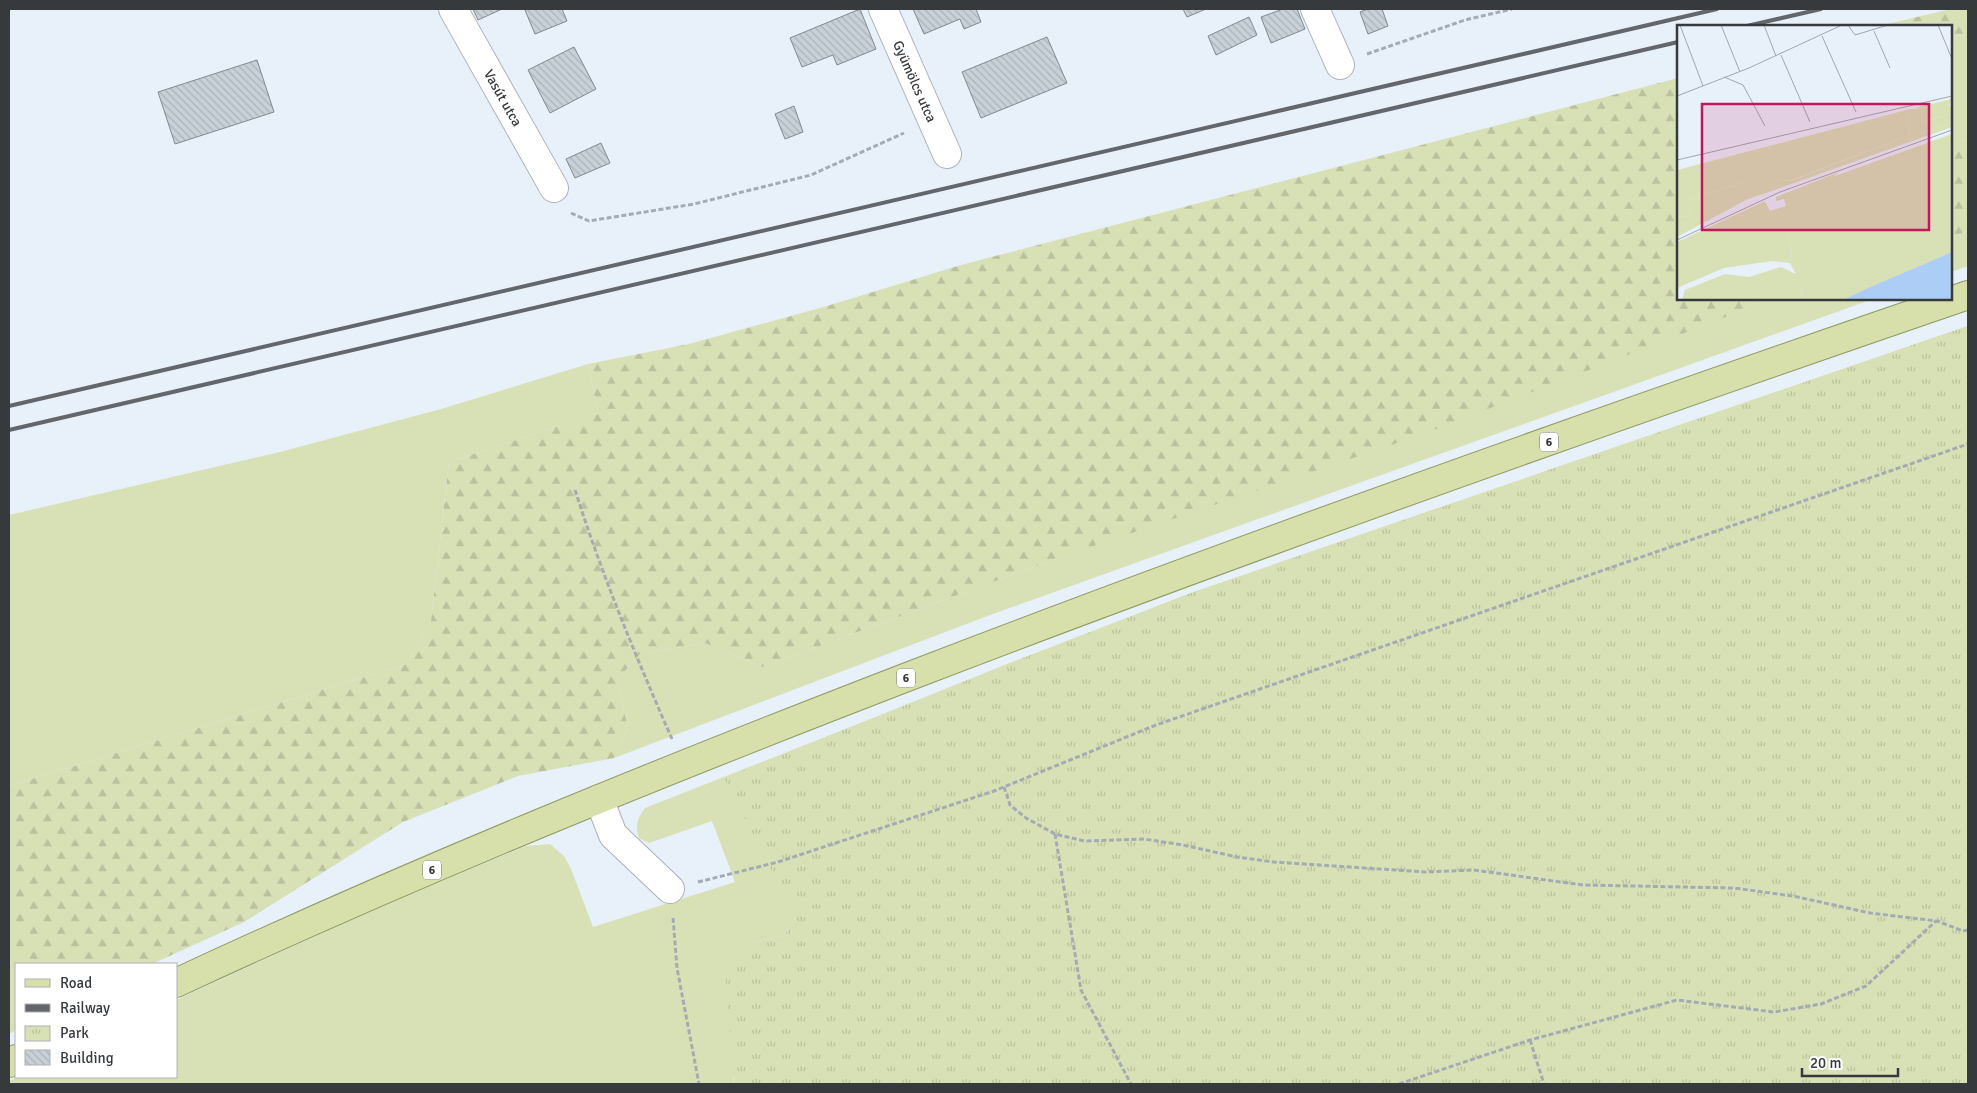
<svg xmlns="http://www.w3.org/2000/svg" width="1977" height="1093" font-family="Signika,sans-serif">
<defs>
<pattern id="forest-firs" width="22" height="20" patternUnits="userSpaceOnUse" patternTransform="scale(1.25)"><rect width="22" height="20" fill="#d8e0b6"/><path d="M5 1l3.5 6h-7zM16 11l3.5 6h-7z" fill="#bac19d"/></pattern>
<pattern id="park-tufts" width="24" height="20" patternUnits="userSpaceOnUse" patternTransform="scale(1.25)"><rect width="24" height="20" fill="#d8e0b6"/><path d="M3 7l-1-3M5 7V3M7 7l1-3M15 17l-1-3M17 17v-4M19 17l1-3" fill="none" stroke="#bac19d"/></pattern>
<pattern id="building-back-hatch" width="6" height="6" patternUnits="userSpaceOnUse" patternTransform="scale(1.25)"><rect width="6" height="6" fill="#c8d0d8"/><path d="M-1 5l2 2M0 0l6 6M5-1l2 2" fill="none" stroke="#acb3ba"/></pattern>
</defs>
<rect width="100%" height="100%" fill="#e8f0f9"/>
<g fill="#d8e0b6">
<path d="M1951,35l17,1v102l-17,5z"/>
<path d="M1968,231v35l-17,6v-35z"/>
<path d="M1761,299h112l-883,316 -376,143 14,-30 -11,-48 23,-26 65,-11 58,24 298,-110 673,-243z"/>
<path d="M1968,326v704l-1170,-116 -14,22 -32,6 -19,138 1,4h-725v-3l9,-4h158v-77l200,-92 150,-62 24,-2 14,12 7,13 22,58 142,-45 -23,-61 -63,22 -10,-5c-4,-13 -2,-19 6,-30l546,-215z"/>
<path d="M588,364l10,49 -149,49 -18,159 -25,43 -397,122v-271l271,-63 161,-43z"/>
</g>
<g fill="url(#forest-firs)">
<path d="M1951,9h17v27l-17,-1v-9h-72z"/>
<path d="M1678,78v221h83l-27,15 -316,122 -357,121 -298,110 -58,-24 -65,11 -23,26 11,48 -14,30 -96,18 -115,46 -159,100 -92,42h-136v66l-7,4v-248l397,-122 25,-43 18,-159 149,-49 -10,-49 101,-20 138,-38 134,-41z"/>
<path d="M1968,138v93l-17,6v-94z"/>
</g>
<path fill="url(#park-tufts)" d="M1968,326v758h-1234l-9,-112 27,-30 32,-6 14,-22 -11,-13 -63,-123 283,-114 184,-71z"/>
<g fill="url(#building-back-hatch)" stroke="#828990">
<path d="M473,9h29l-24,11z"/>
<path d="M527,9h35l5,12 -32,13 -10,-24z"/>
<path d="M860,9l16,40 -39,16 -4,-10 -31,12 -12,-29z"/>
<path d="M913,9h63l5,13 -17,7 -4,-10 -36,15z"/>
<path d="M1183,9h23l-19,8z"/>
<path d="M1283,9h14l8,20 -34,14 -10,-26z"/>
<path d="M1368,9h14l6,17 -20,8 -8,-22z"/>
<path d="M1249,17l8,18 -41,20 -8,-19z"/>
<path d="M1047,37l20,46 -86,35 -19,-46z"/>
<path d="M574,47l22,42 -46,24 -22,-43z"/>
<path d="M257,60l17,52 -99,32 -17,-52z"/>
<path d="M794,106l9,26 -18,7 -10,-25z"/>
<path d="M601,143l9,20 -35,15 -9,-19z"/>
</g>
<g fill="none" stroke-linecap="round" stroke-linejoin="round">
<g stroke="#abb2ba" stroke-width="30">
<g id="minor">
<path id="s1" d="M453,9l101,179"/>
<path id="s2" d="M883,9l64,145"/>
<path d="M1315,9l25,56"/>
<path d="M599,799l14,36 57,54"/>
</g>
</g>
<g stroke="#8d985f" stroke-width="30">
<g id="major">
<path d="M176,983c242,-113 490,-213 739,-309 348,-134 700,-258 1053,-379"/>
<path d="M9,1063l7,-4"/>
</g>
</g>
<g stroke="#a5abb2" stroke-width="3" stroke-dasharray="5 2.5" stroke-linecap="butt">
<path d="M1367,54l98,-34 47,-11"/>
<path d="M571,213l18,8 105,-17 117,-29 93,-42"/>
<path d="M575,490c27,85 61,167 97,249"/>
<path d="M1004,787l6,18 16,13 29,16 29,7 60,-2 39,6 54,12 37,5 151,10 49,-2 109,15 151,3 59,8 77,17 67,8 26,10 5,-1"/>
<path d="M1055,834l26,156 50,94"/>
<path d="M698,882l80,-20 216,-71 162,-66 812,-281"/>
<path d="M673,918l4,50 22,116"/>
<path d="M1530,1040l14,44"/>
<path d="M1399,1084l131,-44 147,-40 97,12 47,-8 45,-18 70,-65"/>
</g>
<use href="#minor" stroke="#fff" stroke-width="28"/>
<use href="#major" stroke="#d7e0aa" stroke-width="28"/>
<g stroke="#63676c" stroke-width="4">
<path d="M1747,26l74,-17"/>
<path d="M9,406l1708,-397"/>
<path d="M9,430l1669,-388"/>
</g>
</g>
<g text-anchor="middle" stroke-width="4" stroke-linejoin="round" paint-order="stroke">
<g fill="#fff" stroke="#737577" stroke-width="1">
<rect x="1540" y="432.5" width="18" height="19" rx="4"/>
<rect x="897" y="668.5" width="18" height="19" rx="4"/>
<rect x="423" y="860.5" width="18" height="19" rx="4"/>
</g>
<g font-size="12" font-weight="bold" fill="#373a3d">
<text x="1549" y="446">6</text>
<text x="906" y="682">6</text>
<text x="432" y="874">6</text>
</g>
<g font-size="14" fill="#373a3d" stroke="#fff">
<text dy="5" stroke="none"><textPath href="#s2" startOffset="79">Gyümölcs utca</textPath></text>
<text dy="5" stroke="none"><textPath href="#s1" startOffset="102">Vasút utca</textPath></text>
</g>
</g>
<g transform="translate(1677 25)">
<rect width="275" height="275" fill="#e8f0f9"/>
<path d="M275,81v7l-29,9 -7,13 36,-12v4l-180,64 3,-12 15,2 120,-46 -2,-16 2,-10zM92,121l1,6 -22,29 -59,19 3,7 -5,10 -10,-1v-46zM162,147l-47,40 -6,16 5,17 -1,18 -18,-2 -48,7 -47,20v-46l88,-41 5,10 16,-5 -2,-7 -8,2v-4zM104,242l17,8 5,12 -1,13h-120l3,-10 40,-16 24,3z" fill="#d8e0b6"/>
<path d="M275,74l-3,8 -34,1zM233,84l-2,10 2,16 -121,46 -14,-2 -3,12 -24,8 -71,38v-21l10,1 5,-10 -3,-7 59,-19 5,-24 17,-5 -1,-6zM275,88v10l-36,12 -2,-10z" fill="#d8e0b6"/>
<path d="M275,109v118l-109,48h-41l1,-13 -13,-24 1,-18 -5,-17 -1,-12 8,-7 -8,-15z" fill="#d8e0b6"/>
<path d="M275,227v48h-109l23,-11z" fill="#accef6"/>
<path fill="none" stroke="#a1a7ae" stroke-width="1" d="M3,0l23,61M44,0l19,47M87,0l12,31M171,0l7,10 33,-10M261,0l14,34M197,6l16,37M145,11l34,76M104,30l29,67M47,52l19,8 22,41M0,71l72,-28 93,-43M0,135l275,-64M0,215l103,-48 172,-62"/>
<path fill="#c2185b" fill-opacity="0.15" stroke="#c2185b" stroke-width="2.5" d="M25,79h227v126h-227z"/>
<rect width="275" height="275" fill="none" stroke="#373a3d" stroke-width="2.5"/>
</g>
<rect width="1977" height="1093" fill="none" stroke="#373a3d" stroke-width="20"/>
<rect x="15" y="963" width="162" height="115" fill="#ffffff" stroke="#afb0b1"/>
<rect x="25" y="979" width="25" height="8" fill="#d7e0aa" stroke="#afb0b1"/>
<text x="60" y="988" font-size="15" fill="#373a3d">Road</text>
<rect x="25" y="1004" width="25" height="8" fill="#63676c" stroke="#afb0b1"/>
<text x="60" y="1013" font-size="15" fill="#373a3d">Railway</text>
<rect x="25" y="1026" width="25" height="15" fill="url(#park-tufts)" stroke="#afb0b1"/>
<text x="60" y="1038" font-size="15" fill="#373a3d">Park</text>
<rect x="25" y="1050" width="25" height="15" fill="url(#building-back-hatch)" stroke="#afb0b1"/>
<text x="60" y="1063" font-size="15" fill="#373a3d">Building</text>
<path d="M1802 1068v8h96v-8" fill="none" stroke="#373a3d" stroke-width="2.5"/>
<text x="1810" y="1068" font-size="15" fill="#373a3d" stroke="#ffffff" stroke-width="4" paint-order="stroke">20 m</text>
</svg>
